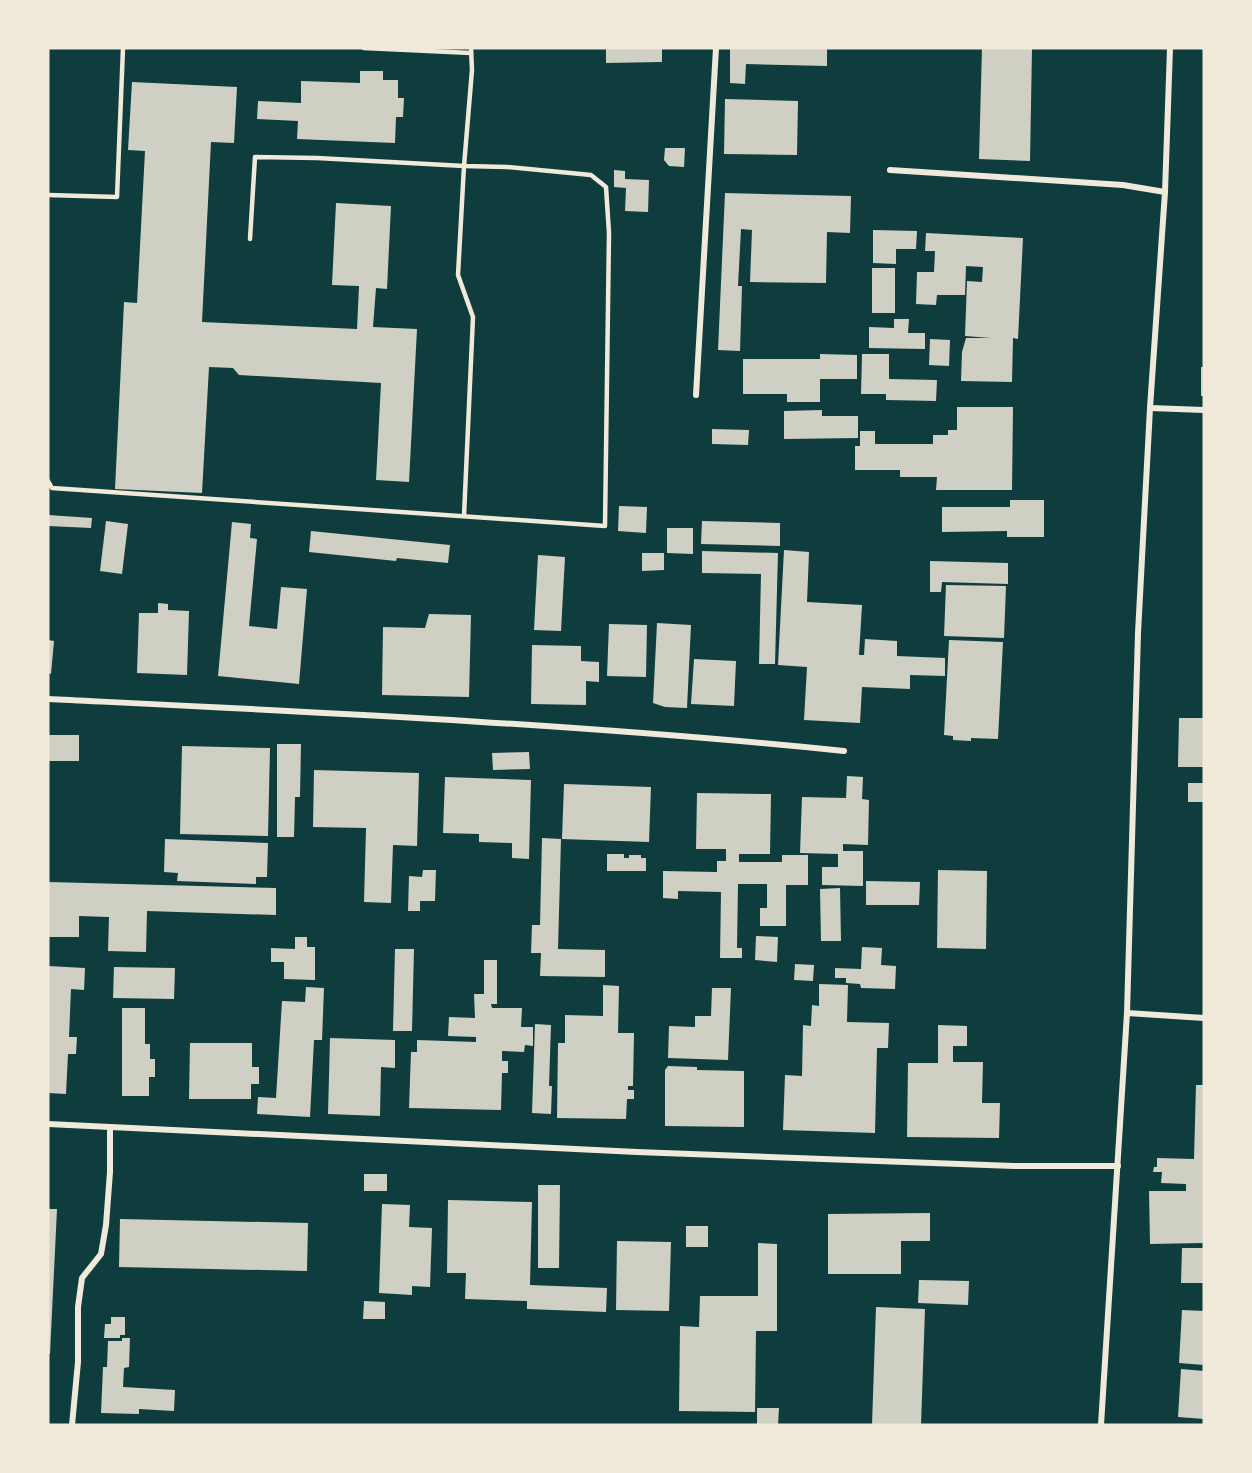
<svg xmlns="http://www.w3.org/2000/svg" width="1252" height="1473" font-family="'PT Sans',sans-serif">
<rect width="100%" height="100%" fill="#0f3d3e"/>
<g fill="#cfcfc3">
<path d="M606,48h56v14l-56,1z"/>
<path d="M730,48h97v18l-81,-2 -1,20 -15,-1z"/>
<path d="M982,48h50l-2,113 -51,-2z"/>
<path d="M360,71h23v9h15v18h6l-1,19h-7l-1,26 -98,-4 1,-18 -41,-2 1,-18 43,2v-22l59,2z"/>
<path d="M132,82l105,5 -3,56 -23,-1 -9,180 155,7 2,-43 -27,-1 4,-82 55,3 -4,83 -11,-1 -3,39 44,2 -8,153 -33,-2 5,-97 -142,-8 -6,-7 -24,-1 -7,126 -87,-4 9,-187 13,1 8,-152 -17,-1z"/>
<path d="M725,99l73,2 -1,54 -73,-1z"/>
<path d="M665,148h20l-1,19 -15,-1 -5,-6z"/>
<path d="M614,170l11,1v8l24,1 -1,32 -23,-1 1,-23 -12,-1z"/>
<path d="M725,193l126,3 -1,37 -23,-1 -1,51 -76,-1 2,-52 -11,-1 -3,57h4l-2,65 -22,-1z"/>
<path d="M873,230l44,1 -1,18h-20v15l-23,-1z"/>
<path d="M926,233l97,5 -5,101 -5,-1 -1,44 -51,-1 1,-29 4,-14h25l-26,-2 2,-55 15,1 1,-15 -17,-1 -1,29h-28l-1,10 -20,-1 1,-32h17l1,-21h-10z"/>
<rect x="872" y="268" width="23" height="45"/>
<path d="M894,319h15l-1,14h17v16l-56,-1v-21l25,1z"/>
<path d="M930,339l20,1 -1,26 -20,-1z"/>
<path d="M820,354l37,1v24h-37v23h-33v-8h-44v-35h77z"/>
<path d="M862,354h27v25l48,1 -1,21 -50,-1v-6h-25z"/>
<rect x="1201" y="367" width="3" height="29"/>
<path d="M957,407h56l-1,83h-76l1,-13h-37v-7h-45v-24h5v-15h15v13h58v-9h15v-5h9z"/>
<path d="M822,410v6h36v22l-74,1v-28z"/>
<path d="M712,429l37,1 -1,15 -36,-1z"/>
<path d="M1010,500h34v37h-37v-6l-65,1v-25h68z"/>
<path d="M619,506l28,1 -1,26 -28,-2z"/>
<path d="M48,515l44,3 -1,10 -43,-2z"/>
<path d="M106,521l22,3 -6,50 -22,-3z"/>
<path d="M702,521l78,2v23l-79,-2z"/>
<path d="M232,522l19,2 -1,14 7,1 -8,87 28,3 4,-42 26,2 -8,95 -81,-8z"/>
<path d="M667,528h26v26l-26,-1z"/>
<path d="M311,531l139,14 -2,18 -51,-5 -1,3 -87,-9z"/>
<path d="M784,550l25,2 -2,50 55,3 -3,50h5l1,-16 32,2v15l48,2v18l-35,-1v14l-48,-2 -2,36 -56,-3 3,-53 -29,-2z"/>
<path d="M702,551l76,2 -3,111h-16l2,-90 -59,-1z"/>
<path d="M642,553h22v17l-22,1z"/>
<path d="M538,555l27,2 -4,74 -27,-1z"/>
<path d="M930,561l78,2v21l-66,-2 -1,10h-11z"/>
<path d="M946,585l60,1 -2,52 -60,-2z"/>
<path d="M158,603l10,1v6l21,1 -2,64 -50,-2 2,-60h19z"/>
<path d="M429,614l42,1 -2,82 -87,-2 1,-68 42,1z"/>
<path d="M657,623l34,2 -4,83 -22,-1 -12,-4z"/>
<path d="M609,624l38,1 -1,52 -39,-1z"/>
<path d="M48,640l6,1 -3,33 -3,-1z"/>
<path d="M949,640l54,2 -5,97 -27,-1v3l-18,-1v-4l-9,-1z"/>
<path d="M532,645l49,1v15l18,1v20l-13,-1v24l-55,-1z"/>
<path d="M694,659l42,2 -2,45 -43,-2z"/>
<path d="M1179,718h25v49h-26z"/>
<rect x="48" y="735" width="31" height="26"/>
<path d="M277,744h24l-1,53h-5l-1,40h-17z"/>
<path d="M182,746l88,2 -2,88 -88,-2z"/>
<path d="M529,752l1,17 -37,1 -1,-17z"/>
<path d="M314,770l105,3 -2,73 -24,-1 -2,58 -27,-1 2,-74 -53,-1z"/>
<path d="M847,776l16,1 -1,22 7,1 -1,45 -25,-1v7h20v35l-41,-1v-18h16v-13l-38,-1 2,-56 44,1z"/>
<path d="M445,777l86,3 -2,79 -17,-1v-15l-33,-1v-8l-36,-1z"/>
<rect x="1188" y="783" width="16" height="19"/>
<path d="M564,784l87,3 -2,55 -87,-3z"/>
<path d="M697,793l74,1 -1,60h-31v8h43v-7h26v30h-22v41h-26v-18h7v-24h-29l-1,64h5v10h-22l1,-66 -43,-1v8l-15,-1v-27l54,1v-11h9v-12h-30z"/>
<path d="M542,838l19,1 -3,110 47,1v27l-65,-1 1,-23h-10l1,-28h8z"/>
<path d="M165,839l103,4 -1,34h-11v7l-79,-3 1,-8 -14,-1z"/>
<path d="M607,854h17v4h5v-3h12v3h5v13h-39z"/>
<path d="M423,870h13l-1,31h-15v10h-12l1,-35 13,1z"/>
<path d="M938,870l49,1 -1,78 -49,-1z"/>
<path d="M866,881l54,1 -1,23h-53z"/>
<path d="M48,882l228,6v27l-129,-4 -1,41 -38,-1 1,-34 -30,-1v21h-31z"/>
<path d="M840,888l1,53h-20l-1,-52z"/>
<path d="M756,936l22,1 -1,25 -22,-2z"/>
<path d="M295,937h12v10h8v33l-31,-1v-17h-13v-14l24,1z"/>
<path d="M862,947l20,1 -1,17 15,1 -1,23 -34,-1 -1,-4 -14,-1v-5h-11v-10l26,1z"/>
<path d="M395,949h19l-2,82h-19z"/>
<path d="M484,960h13v44h-6l1,4h30l-1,19h12v19l-8,-1 -1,7 -22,-1v10h6v12h-6l-1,37 -92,-2 2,-56h6v-12l59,2v-5l-28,-1 1,-19 26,1 -1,-24h10z"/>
<path d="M795,964l19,1 -1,16 -19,-1z"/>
<path d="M48,966l37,2 -1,22 -13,-1 -2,48h8l-1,17h-8l-2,40 -18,-1z"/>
<path d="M114,967l61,1 -1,31 -61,-1z"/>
<path d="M819,984l29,1 -1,37 42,1 -1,25h-11l-2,85 -92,-3 2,-55 17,1 1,-51 8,1 1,-21 7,1z"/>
<path d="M603,985l16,1 -1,47h16l-1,53h-5v4h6v9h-7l-1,20 -69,-1 1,-75h7v-28l38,1z"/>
<path d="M306,987l18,1 -2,52h-8l-4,77 -53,-3 1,-17 18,1 6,-97 23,1z"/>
<path d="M712,988h19l-3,72 -60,-2 1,-32 26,1v-11h16z"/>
<path d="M122,1008h23v36h5v15h5v18h-6v19h-27z"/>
<path d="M535,1024l16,1 -2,61h3l-1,28 -19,-1z"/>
<path d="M938,1025l29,1v20h-14v16h30l-1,41h18l-1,35 -92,-1 1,-74h30z"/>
<path d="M330,1038l65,2v28l-14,-1 -1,49 -52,-2z"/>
<path d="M190,1043h62v24h7v17h-8v15h-62z"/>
<path d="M668,1066l29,1v3l47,1v56l-79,-1v-56z"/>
<path d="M1196,1085h8v158l-54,1 -1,-53h37v-7l-25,-1 1,-11h-9l1,-5h3v-9l37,1z"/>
<rect x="364" y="1174" width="23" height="17"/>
<path d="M538,1185h22l-1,83h-21z"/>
<path d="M448,1200l84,2 -2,83 77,3 -1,24 -79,-3v-8l-62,-2 1,-26h-19z"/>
<path d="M382,1204l28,1 -1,22 23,1 -2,59 -18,-1v9l-33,-2z"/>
<path d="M48,1209h9l-7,145h-2z"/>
<path d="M930,1213v28h-29v33h-73v-60z"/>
<path d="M120,1219l188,4 -1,48 -188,-4z"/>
<rect x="686" y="1226" width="22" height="21"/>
<path d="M617,1241l54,1 -2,69 -53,-1z"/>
<path d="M758,1243l19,1v87h-21l-1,81 -76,-1 1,-85 19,1 1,-31h58z"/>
<path d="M1182,1248h22v35h-23z"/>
<path d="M919,1280l50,1 -1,24 -50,-2z"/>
<path d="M364,1301l21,1v17h-22z"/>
<path d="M876,1307l49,2 -4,116h-49z"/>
<path d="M1182,1310l22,1v54l-25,-2z"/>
<path d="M111,1317h14v18h-5v3h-16l1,-14h6z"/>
<path d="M122,1338h8l-1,29 -5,1 -1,19 52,3 -1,21 -35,-2v5l-38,-1 2,-46h4l1,-26h14z"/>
<path d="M1181,1369l23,2v48l-26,-2z"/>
<path d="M757,1408h22l-1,17h-21z"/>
</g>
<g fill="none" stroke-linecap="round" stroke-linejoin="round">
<g stroke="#f1e9da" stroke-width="4.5">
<path d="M364,48l107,5"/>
<path d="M48,195l69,2 6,-149"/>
<path d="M250,239l5,-82 62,1 147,8 -6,109 15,42 -9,199"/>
<path d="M48,481l4,7 553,38 4,-293 -3,-46 -15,-12 -84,-8 -43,-1 8,-96 -1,-22"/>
</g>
<g stroke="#f1e9da" stroke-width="6">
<path d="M890,170l233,15 42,7"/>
<path d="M696,395l20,-347"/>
<path d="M1150,408l54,2"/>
<path d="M48,699c265,13 532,25 796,52"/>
<path d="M1127,1013l77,5"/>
<path d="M48,1124l589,28 377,14h104"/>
<path d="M72,1425l6,-63v-55l4,-29 19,-24 5,-29 4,-53v-45"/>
<path d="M1101,1425l26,-412 11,-380 12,-225 15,-216 5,-144"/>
</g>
</g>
<rect width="1252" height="1473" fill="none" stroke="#f1e9da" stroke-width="99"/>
</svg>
